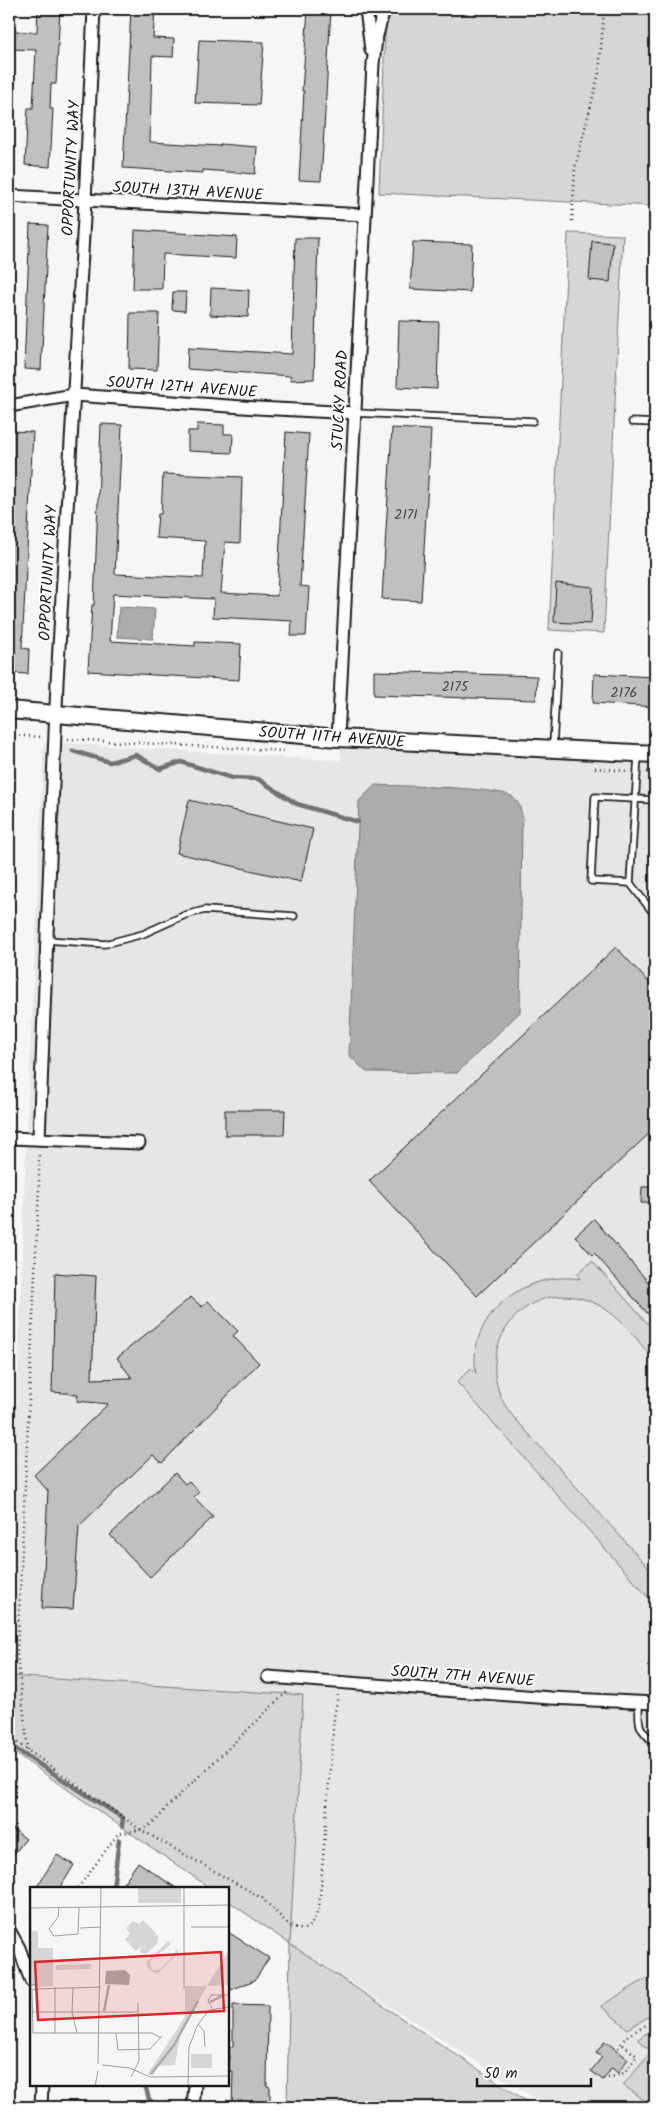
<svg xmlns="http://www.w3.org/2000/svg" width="664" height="2116" font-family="Kalam,sans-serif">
<rect width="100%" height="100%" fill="#f6f6f6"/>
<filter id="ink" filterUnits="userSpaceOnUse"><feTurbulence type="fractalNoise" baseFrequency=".02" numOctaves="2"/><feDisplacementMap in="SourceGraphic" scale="10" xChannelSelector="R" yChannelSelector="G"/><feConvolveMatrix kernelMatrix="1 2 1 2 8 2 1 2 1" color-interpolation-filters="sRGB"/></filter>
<g filter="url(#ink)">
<path fill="#e6e6e6" d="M338,738l317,17v1352h-106l-259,-163 12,-249 -293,-19v-53l17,-473 18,-408 298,19z"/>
<g fill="#d6d6d6" stroke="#797979">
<path d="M386,9h269v197l-276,-13z"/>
<path d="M568,233l55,2 -19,398 -55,-3z"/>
<path d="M592,1261l63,71v29c-18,-21 -36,-48 -63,-59 -70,-29 -126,53 -81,112l144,161v30l-198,-223 14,-14 5,5c-10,-59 51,-103 104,-94l-3,-5z"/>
<path d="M9,1676l294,19 -13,249 245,163h-248l3,-163 -62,-43v-13h-18l-201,-139z"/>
<path d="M647,1978l8,15v20l-27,16 -27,-23z"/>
<path d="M655,2028v79h-1l-31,-22 29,-33 -14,-13z"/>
</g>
<g fill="#acacac" stroke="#727272">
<path d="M119,607l36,2 -2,30 -36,-2z"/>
<path d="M375,785c23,1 121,2 136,11 8,5 9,11 11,19l-2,197 -63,61 -91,-1 -17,-17 10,-254z"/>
</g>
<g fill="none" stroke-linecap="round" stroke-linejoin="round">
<g stroke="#727272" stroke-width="4.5">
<path d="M73,751l37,11 26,-7 24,14 21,-7 51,16 26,1 39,25 61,18"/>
<path d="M9,1745l114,73 -1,8"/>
<path d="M113,1888l6,-48"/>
<path d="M145,2085l4,14 8,8"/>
</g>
</g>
<g fill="#c0c0c0" stroke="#1c1c1c">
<path d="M38,9h22l-4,75h-5l-1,25h3l-3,58 -25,-2 3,-57h5l3,-58 -23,-1 1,-18 23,1z"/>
<path d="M131,9h24l-2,29 21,1 -1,18 -21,-1 -2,86 70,4v-2l37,3 -2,27 -52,-4v3l-80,-5z"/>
<path d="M308,9h23l-10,172 -22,-1 5,-89h-2z"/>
<path d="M199,40l65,2 -5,63 -64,-2z"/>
<path d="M30,224l18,1 -7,145 -17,-1z"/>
<path d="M135,230l102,7 -1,21 -73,-4 -1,35h-29z"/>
<path d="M295,238h23l-4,141 -23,1v-4l-104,-7 1,-21 104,6z"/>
<path d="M592,241l21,2 -3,39 -21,-2z"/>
<path d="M413,242l59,2 -2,48 -60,-3z"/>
<path d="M211,288l38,2 -1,27 -38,-2z"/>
<path d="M173,292h13l-1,19 -13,-1z"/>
<path d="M130,313h29l-2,57 -28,-1z"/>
<path d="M399,321l40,1 -2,67 -40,-2z"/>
<path d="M101,424l21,1 -7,149 88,4 2,-37 -49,-3 2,-24h3l2,-40 79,3 -2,66 -15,-1 -4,51 56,3 9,-164 23,2 -9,152 9,1 -3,49h-15l1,-15 -79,-4 1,-18 -101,-5 -3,47 85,5v-4l46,2 -2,36 -151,-9 4,-66h2z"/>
<path d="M197,424l27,1v9h9l-1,19 -44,-2v-20h9z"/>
<path d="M392,428l39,2 -10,171 -39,-2z"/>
<path d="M11,431l22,1 -11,216 7,1 -1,25 -19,-1v-189z"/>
<path d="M556,583l37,4 -2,37 -37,-2z"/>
<path d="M374,671l163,5 -1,24 -162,-5z"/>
<path d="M594,674l61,3v30l-62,-4z"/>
<path d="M189,800l124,29 -12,53 -124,-29z"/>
<path d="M616,947l39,42v139l-178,168 -108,-115z"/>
<path d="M225,1110h60l-1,25h-59z"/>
<path d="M642,1187h13v16h-14z"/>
<path d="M594,1219l61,71v32l-61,-69 -2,2 -17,-19z"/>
<path d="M55,1273l41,3 -4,103 40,-1 -15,-20 74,-61 11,10 6,-6 30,30 -5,5 26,27 -97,100 -9,-8 -74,71 -6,83 -31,-1 6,-117 -14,-16 74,-71 -31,-3 1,-7 -26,-2z"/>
<path d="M175,1473l10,11 4,-3 10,11 -5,5 19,20 -63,60 -40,-42z"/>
<path d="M9,1826l17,13 -17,21z"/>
<path d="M57,1855l17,10 -14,23h-24z"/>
<path d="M138,1862l38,26h-56z"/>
<path d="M228,1932l41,26 -14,22 -24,10 -3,-7z"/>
<path d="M233,2005l35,1 -1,80 3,1v20h-38l1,-36h-4v-24h4z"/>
<path d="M605,2041l23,18 -10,14 -6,-5 -9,12 -12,-9 11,-14 -6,-4z"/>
</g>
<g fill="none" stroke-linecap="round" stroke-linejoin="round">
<g stroke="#1c1c1c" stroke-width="9">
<g id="lane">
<path d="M355,413l178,8"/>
<path d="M632,422l23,1"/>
<path d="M553,746l5,-93"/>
<path d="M638,756l-8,127 25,32"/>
<path d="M630,883l-39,-2 4,-84 60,3"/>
<path d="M47,940l58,4 38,-10 42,-19 20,-5 89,6"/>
<path d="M639,1703c-1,23 -1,25 16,41"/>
</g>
</g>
<g stroke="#1c1c1c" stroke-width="15">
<g id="street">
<path d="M366,9l5,41"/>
<path d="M9,196l356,19"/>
<path d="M9,406l65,-11 183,13 98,5"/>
<path d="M338,738l35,-674 3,-25 8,-30"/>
<path d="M9,1138l130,5"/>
<path d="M39,1139l18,-457 28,-481 9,-192"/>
<path d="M268,1677l283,21 104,5"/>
<path d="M9,1930l10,18 12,33"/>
<path d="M41,2107l1,-22"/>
<path d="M193,2107l2,-22"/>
</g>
</g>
<g stroke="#1c1c1c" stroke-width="20">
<path id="secondary" d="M9,710l329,28 317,16"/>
</g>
<g stroke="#1c1c1c" stroke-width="2.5" stroke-dasharray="1 4" stroke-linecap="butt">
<path d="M572,221l3,-53 24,-95 5,-64"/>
<path d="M9,735l34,2"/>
<path d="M68,739l217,12"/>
<path d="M595,768l31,3"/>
<path d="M647,772h8"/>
<path d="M9,1660l8,-6"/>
<path d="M9,1737l132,93 121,68 28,28 13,4 8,-5 8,-16 15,-191 4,-23"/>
<path d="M28,1750l-11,-96 22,-465v-36"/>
<path d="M78,1888l40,-54c26,-5 33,-5 49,-27l120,-115"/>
<path d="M618,2048l9,-12 28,-16"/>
<path d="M608,2078l16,-5 13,-17 -15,-12"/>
</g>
<use href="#lane" stroke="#fff" stroke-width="5.5"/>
<use href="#street" stroke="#fff" stroke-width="11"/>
<use href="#secondary" stroke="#fff" stroke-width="16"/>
</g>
</g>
<g text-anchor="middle" stroke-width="4" stroke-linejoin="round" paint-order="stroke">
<g font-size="14" fill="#454545">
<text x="406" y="519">2171</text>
<text x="455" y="691">2175</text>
<text x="624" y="697">2176</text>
</g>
<g font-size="16" fill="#1c1c1c" stroke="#fff">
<text transform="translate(70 168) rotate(-87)" y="6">OPPORTUNITY WAY</text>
<text transform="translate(188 190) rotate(3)" y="6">SOUTH 13TH AVENUE</text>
<text transform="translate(182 386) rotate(4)" y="6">SOUTH 12TH AVENUE</text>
<text transform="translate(339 400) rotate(-87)" y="6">STUCKY ROAD</text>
<text transform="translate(47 573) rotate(-87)" y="6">OPPORTUNITY WAY</text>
<text transform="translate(332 736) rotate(4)" y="6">SOUTH 11TH AVENUE</text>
<text transform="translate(463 1675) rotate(4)" y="6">SOUTH 7TH AVENUE</text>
</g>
</g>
<g transform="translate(30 1887)">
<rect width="199" height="199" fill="#f6f6f6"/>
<path d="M108,0h43v16h-43zM2,21v23h6v17h15v38l-23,1zM113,33l13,13 -3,3 4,-2 1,3 -1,7 -11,10 -6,-2 1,-5 -5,4 -11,-12 5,-5 -4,-6 7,-7 6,3zM138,54l11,11 -22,22 -7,-4 -4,-7zM141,57l5,5 -1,5 -16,16h-7l-2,-9zM199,63v35l-22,1 -26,45 -6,34 -17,1 -5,9h-6l38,-58v-31h22zM61,77v5l-35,1v-5zM161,167h21v14h-21z" fill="#d6d6d6" fill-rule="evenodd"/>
<path d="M95,83l5,5 -1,10 -24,-1 1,-13z" fill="#acacac"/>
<path fill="none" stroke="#acacac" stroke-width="2.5" d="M180,115l14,-7M74,124l5,-26M121,187l23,-29 24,-44"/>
<path fill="none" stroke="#9f9f9f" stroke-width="1" d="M29,20l-1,10 -9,12 5,7 24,-2 1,-27M0,21l199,-3M161,40h38M50,41l21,-1M0,99l4,-2 2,3 -2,3 -4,-2M43,101l-1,24 5,21M5,102l66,-2M154,102v-102M2,103l1,43h119l9,5M182,121l-4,-7 3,-6h18M3,125h105M168,137l6,7 1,16M25,146v-46M86,146l2,17 32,-1 12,-13M68,177l3,-177M72,178l28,3 20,9 79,-1M101,190l8,-16 -1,-58M65,199l3,-15M158,199l1,-39 8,-21 12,-16 20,-3"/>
<path fill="#d62828" fill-opacity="0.15" stroke="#d62828" stroke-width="2.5" d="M191,65l3,59 -186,9 -3,-58z"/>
<rect width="199" height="199" fill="none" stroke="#1c1c1c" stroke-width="2.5"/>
</g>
<rect width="664" height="2116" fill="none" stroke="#fff" stroke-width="30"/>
<rect x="15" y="15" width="634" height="2086" fill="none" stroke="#1c1c1c" stroke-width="2" filter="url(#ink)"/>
<path d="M477 2078v8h114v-8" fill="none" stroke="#1c1c1c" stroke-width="2.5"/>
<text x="484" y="2078" font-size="15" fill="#1c1c1c" stroke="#ffffff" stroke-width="4" paint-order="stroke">50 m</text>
</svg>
